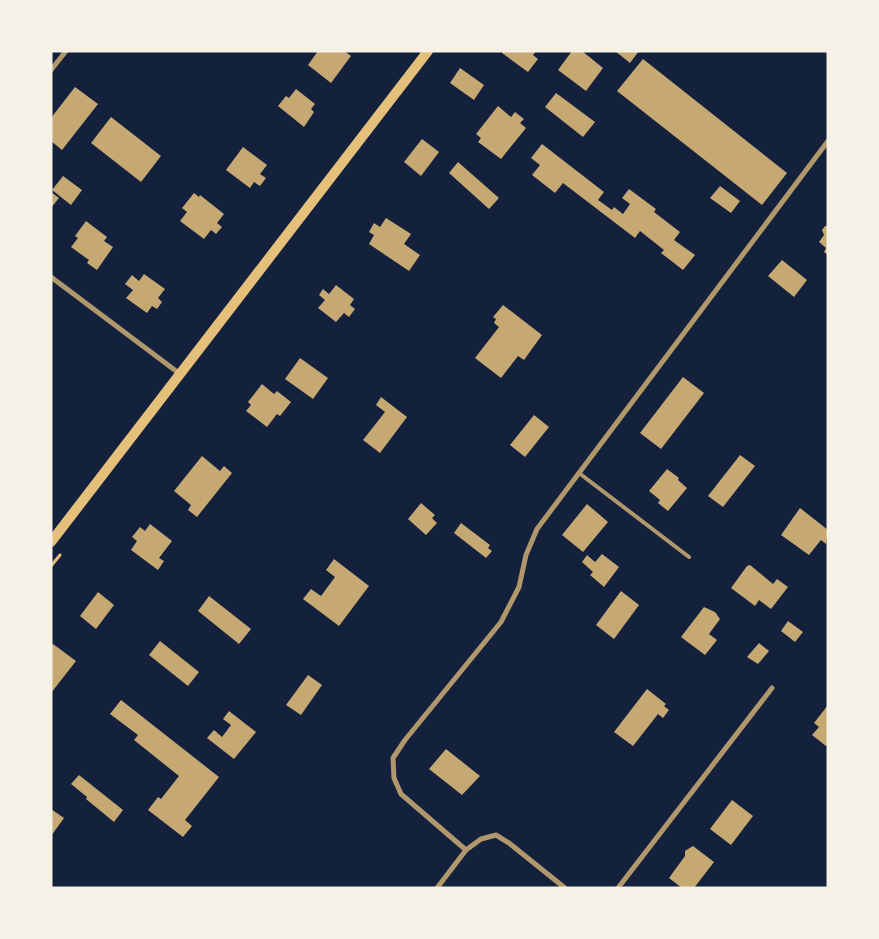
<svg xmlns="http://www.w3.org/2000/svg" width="879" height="939" font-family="Inter,sans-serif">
<rect width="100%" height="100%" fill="#14213d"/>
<g fill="#c6a872">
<path d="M318,51h26l7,5 -20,27 -23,-18z"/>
<path d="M503,51h33l-3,4 5,4 -10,13 -26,-19z"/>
<path d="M572,51h10l21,17 -17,23 -28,-21z"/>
<path d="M615,51h24l-9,12z"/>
<path d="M643,59l144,114 -25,32 -145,-114z"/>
<path d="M460,68l24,17 -10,15 -24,-17z"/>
<path d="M75,87l23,17 -36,46 -11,-9v-23z"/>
<path d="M296,89l19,15 -4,5 3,3 -10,15 -26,-21 8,-10 3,2z"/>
<path d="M556,93l39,29 -12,15 -38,-30z"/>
<path d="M498,106l13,11 4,-5 9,7 -4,4 6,5 -25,31 -23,-17 3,-4 -5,-4z"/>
<path d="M111,117l50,39 -20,26 -50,-39z"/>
<path d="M422,139l17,13 -18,24 -17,-14z"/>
<path d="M542,144l62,48 -6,8 14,10 2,-3 9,7 7,-10 -8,-6 7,-9 27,20 -2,3 26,20 -6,8 21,15 -12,15 -22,-17 3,-3 -24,-19 -5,7 -72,-55 -8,10 -23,-18 8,-10 -9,-7z"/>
<path d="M243,147l24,18 -7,9 6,4 -6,8 -6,-4 -4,6 -24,-18z"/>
<path d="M458,162l41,36 -10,11 -40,-36z"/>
<path d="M63,176l19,14 -11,15 -19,-15z"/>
<path d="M720,186l20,15 -9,12 -21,-15z"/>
<path d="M51,192l8,6 -8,10z"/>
<path d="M194,193l5,4 1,-2 24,19 -7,9 5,4 -6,7 -5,-4 -7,9 -24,-18 7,-9 -5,-4z"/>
<path d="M386,218l25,16 -7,10 16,11 -11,16 -40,-27 5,-9 -5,-3 5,-9 6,4z"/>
<path d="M86,221l21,16 -3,4 9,6 -16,23 -10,-7 2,-3 -18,-13 7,-9 -3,-2z"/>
<path d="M825,226h3v29l-4,-3 2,-4 -7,-6 5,-7 -2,-5z"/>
<path d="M782,260l25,20 -13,17 -26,-21z"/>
<path d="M144,274l21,15 -7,9 4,4 -5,7 -5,-3 -5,7 -21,-15 7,-8 -8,-6 7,-9 7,6z"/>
<path d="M336,285l18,14 -4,6 5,4 -6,8 -5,-4 -8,9 -18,-14 7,-8 -6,-5 4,-6 6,5z"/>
<path d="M503,305l39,30 -18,25 -6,-4 -17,22 -26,-20 24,-31 -5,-4 2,-4 -3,-2z"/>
<path d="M300,358l28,20 -15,21 -28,-20z"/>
<path d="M683,377l21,16 -43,56 -21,-16z"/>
<path d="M262,384l12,10 3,-3 14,11 -11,14 -3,-2 -10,13 -21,-16 5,-6 -3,-3z"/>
<path d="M381,397l26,20 -27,36 -17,-13 22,-28 -9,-7z"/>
<path d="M534,415l15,12 -24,30 -15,-12z"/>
<path d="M740,455l15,11 -32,41 -15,-11z"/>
<path d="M202,456l18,15 4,-5 8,7 -35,44 -9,-7 3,-5 -17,-14z"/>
<path d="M667,469l12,9 -1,2 9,8 -19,23 -10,-8 2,-3 -11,-9z"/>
<path d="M421,503l14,12 -3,3 5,5 -11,12 -18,-16z"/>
<path d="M587,504l21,18 -25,30 -21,-17z"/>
<path d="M800,508l28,22 -2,14 -5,-4 -12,15 -28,-20z"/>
<path d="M461,523l29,22 -2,3 4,3 -6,7 -32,-25z"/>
<path d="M150,524l22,17 -13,17 5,3 -6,9 -27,-20 6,-9 -5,-4 8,-10 5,4z"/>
<path d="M602,554l17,13 -15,20 -14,-12 3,-3 -11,-10 5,-7 8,7z"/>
<path d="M334,559l35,27 -30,40 -36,-27 8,-10 10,7 14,-19 -9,-7z"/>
<path d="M750,565l23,19 4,-5 11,8 -17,22 -12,-9 -4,6 -24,-18 16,-22z"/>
<path d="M621,591l18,14 -25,34 -18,-14z"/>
<path d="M98,592l16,13 -18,24 -16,-13z"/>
<path d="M209,596l42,33 -12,15 -41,-33z"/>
<path d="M704,607l11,5 5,7 -11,15 8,6 -12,15 -24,-18z"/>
<path d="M788,621l15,11 -8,10 -14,-11z"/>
<path d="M160,641l39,31 -11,14 -39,-31z"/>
<path d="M759,643l10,8 -11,13 -11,-7z"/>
<path d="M53,644l23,17 -25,32v-46z"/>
<path d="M308,675l14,10 -21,30 -15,-10z"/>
<path d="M647,689l19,15 -2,2 5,4 -6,8 -5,-4 -25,32 -19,-14z"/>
<path d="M121,700l98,77 -34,43 7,6 -9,11 -35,-27 10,-13 3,2 18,-23 -45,-36 4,-5 -28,-21z"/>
<path d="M828,705v39l-2,2 -14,-11 7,-8 -5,-4z"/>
<path d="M229,711l27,21 -22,27 -27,-21 7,-8 8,7 9,-12 -8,-6z"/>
<path d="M446,749l34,27 -18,19 -33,-26z"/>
<path d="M79,775l44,35 -9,12 -28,-23 1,-2 -16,-13z"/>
<path d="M732,800l21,16 -22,29 -21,-16z"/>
<path d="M51,809l13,9 -13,18z"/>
<path d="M693,846l21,16 -20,26h-12l-13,-10 16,-22v-5z"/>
</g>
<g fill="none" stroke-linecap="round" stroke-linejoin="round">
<path stroke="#e5c07b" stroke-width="3" d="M51,566l9,-11"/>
<path stroke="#b1986c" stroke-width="4" d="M579,473l110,84"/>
<g stroke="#b1986c" stroke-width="5">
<path d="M51,70l15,-19"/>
<path d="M51,277l129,97"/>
<path d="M466,850l15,-11 15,-4 13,8 56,45"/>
<path d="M437,888l29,-38 -65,-56 -7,-16 -1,-20 12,-18 96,-118 18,-35 7,-32 11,-26 291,-388"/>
<path d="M618,888l154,-200"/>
</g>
<path stroke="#e5c07b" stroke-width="10" d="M51,542l377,-491"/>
</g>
<rect width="879" height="939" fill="none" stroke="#f6f1e7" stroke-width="105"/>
</svg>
